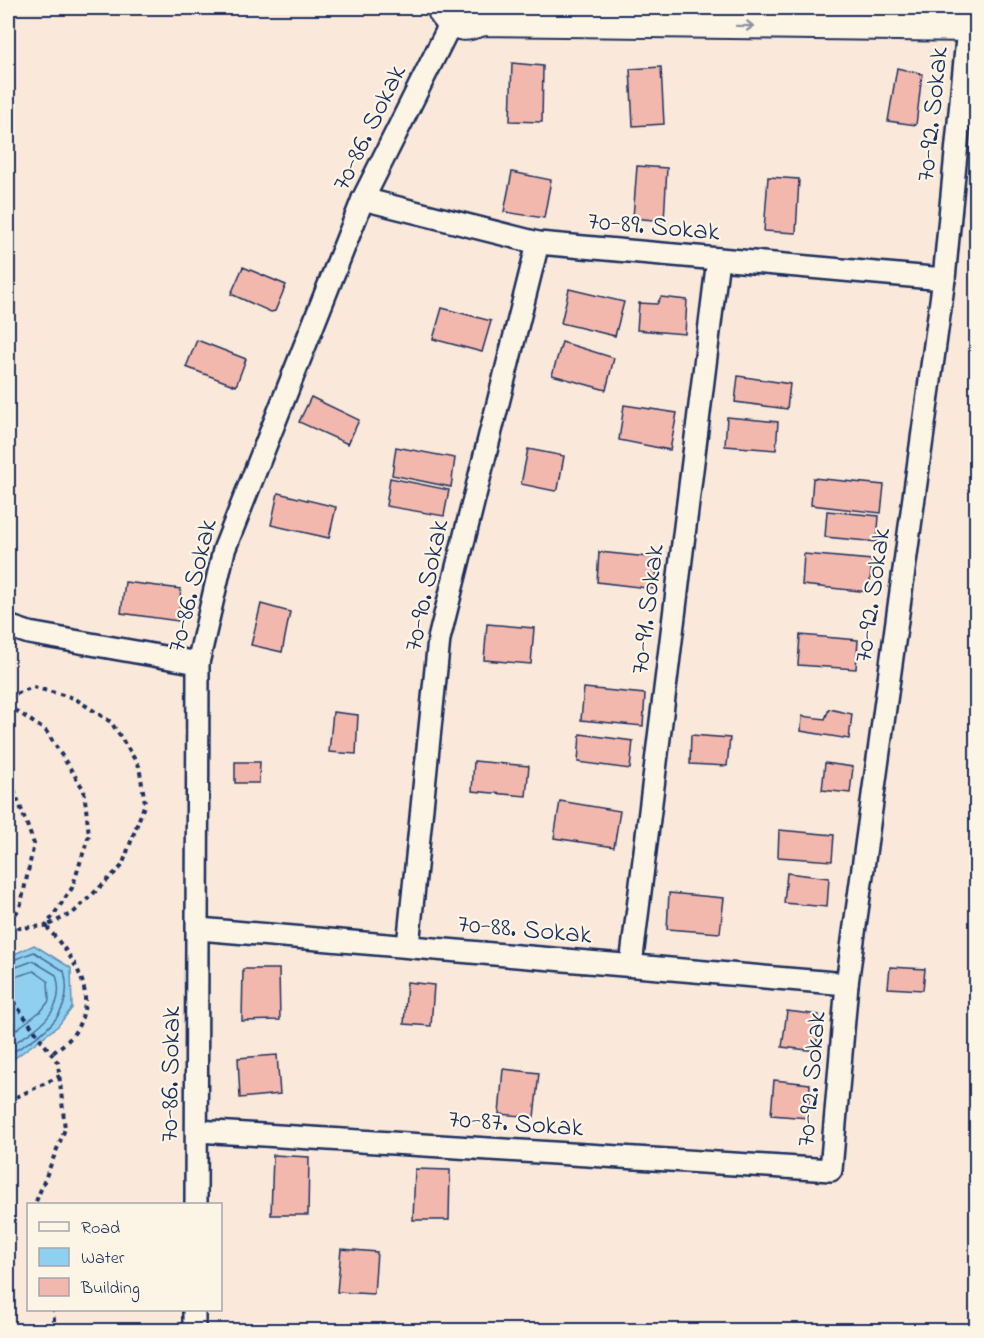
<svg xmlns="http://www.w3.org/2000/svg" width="984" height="1338" font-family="'Indie Flower',sans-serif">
<rect width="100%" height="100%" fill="#fae9da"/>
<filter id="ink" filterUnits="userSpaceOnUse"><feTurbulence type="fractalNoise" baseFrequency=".0167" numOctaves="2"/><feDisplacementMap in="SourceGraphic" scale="12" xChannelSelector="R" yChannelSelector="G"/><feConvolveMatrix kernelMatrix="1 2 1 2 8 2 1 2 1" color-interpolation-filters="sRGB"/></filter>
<g filter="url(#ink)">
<path fill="#8fd0f1" stroke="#6190b6" stroke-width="1.5" d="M34,945l37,23 1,40 -14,18 -50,37v-106z"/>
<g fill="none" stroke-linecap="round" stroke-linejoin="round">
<g stroke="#496f99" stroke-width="1.5">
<path d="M8,962l26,-10 30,19c12,45 -23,64 -56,84"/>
<path d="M8,970l25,-9 23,14c12,37 -21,55 -48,72"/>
<path d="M8,979l26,-8 14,10 1,20 -7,9 -34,26"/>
</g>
</g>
<g fill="#f3b8ad" stroke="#1b2f5e" stroke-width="1.5">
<path d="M512,63l31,3 -1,56 -32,-1z"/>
<path d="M661,67l3,57 -31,2 -3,-57z"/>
<path d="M897,68l25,6 -6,51 -28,-4z"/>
<path d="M637,166l30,2 -3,53 -31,-3z"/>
<path d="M512,172l39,8 -7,38 -40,-6z"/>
<path d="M768,177l31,2 -3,54 -32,-2z"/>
<path d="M243,267l43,18 -11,26 -4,1 -40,-18z"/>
<path d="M569,289l55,13 -9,34 -54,-13z"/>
<path d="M661,297l26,3 -2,34 -48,-4 2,-27 18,1z"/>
<path d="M442,308l49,13 -9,31 -49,-13z"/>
<path d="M197,340l49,19 -10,27 -50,-19z"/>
<path d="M562,342l52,16 -8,32 -54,-15z"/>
<path d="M738,376l52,8 -3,25 -52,-7z"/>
<path d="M311,397l48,23 -11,24 -49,-22z"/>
<path d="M624,405l53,8 -7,37 -51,-10z"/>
<path d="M727,417l51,5 -2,28 -51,-4z"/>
<path d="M396,447l59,11 -4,29 -59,-12z"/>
<path d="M528,449l36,7 -6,33 -3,2 -34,-7z"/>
<path d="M390,478l59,12 -5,26 -58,-10z"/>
<path d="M813,478l71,7 -3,28 -70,-8z"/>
<path d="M278,493l58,14 -7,31 -58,-13z"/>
<path d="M827,511l52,5 -2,26 -52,-5z"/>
<path d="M599,552l59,6 -3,31 -58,-7z"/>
<path d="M804,554l68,6 -3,32 -67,-7z"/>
<path d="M125,582l56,7 -3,32 -57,-8z"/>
<path d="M261,604l29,8 -8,40 -31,-7z"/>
<path d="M487,624l47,4 -3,36 -47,-4z"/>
<path d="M800,635l58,5 -2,29 -58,-4z"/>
<path d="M584,688l61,6 -2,32 -62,-6z"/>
<path d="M829,709l23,5 -3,25 -48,-8 1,-15 23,3z"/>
<path d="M333,712l25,3 -2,39 -27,-2z"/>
<path d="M580,734l53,7 -3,28 -52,-7z"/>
<path d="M691,735l39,3 -3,28 -37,-2z"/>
<path d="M474,761l55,5 -3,30 -54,-5z"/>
<path d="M235,762h25l-1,21h-24z"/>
<path d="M825,763l28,4 -3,26 -28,-3z"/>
<path d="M560,801l60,10 -6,36 -60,-9z"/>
<path d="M779,830l55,5 -2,26 -54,-4z"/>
<path d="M787,873l42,5 -2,29 -43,-4z"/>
<path d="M669,893l55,5 -4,35 -53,-4z"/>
<path d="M890,967l35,2 -2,21 -35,-2z"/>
<path d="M243,969h36l1,51 -38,1z"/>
<path d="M407,982l27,3 -3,41 -27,-2z"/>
<path d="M787,1011l32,4 -3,36 -34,-4z"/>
<path d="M277,1055l3,39 -40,4 -2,-40z"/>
<path d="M503,1069l36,4 -5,44 -35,-3z"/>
<path d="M774,1080l36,4 -2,34 -37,-3z"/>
<path d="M273,1155l36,2 -1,58h-37z"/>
<path d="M415,1169l35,1 -1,50h-36z"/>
<path d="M341,1249l36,3 -3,42 -37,-2z"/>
</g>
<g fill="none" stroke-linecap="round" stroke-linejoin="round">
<g stroke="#1b2f5e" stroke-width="26">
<g id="minor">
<path d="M363,199l175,44 406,36"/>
<path d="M8,626l21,7 169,30"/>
<path d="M199,929l648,55"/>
<path d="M408,946l31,-307 99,-396"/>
<path d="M631,965l87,-706"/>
<path d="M197,1131l634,39 16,-186 97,-705 24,-251"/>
<path d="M196,1204l2,-541 26,-113 139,-351 88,-176"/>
<path d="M194,1330v-20"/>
</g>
</g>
<g stroke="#1b2f5e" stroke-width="30">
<g id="tertiary">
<path d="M440,8c8,22 35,26 47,4"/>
<path d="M477,24l7,-2 492,6"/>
</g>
</g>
<g stroke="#1b2f5e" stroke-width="4" stroke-dasharray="4.5 4.5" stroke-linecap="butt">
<path d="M8,697l25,-10 41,11 37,24 28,44 6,37 -23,63 -49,47 -27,13c27,32 56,66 27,109 -5,7 -15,13 -21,19"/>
<path d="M8,705l38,26 38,59 5,45 -17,53 -26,38 -38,3"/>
<path d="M8,773l26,71 -13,60 -13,25"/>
<path d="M8,994l50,69 7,66 -30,75"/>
<path d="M8,1101l52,-25"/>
<path d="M54,1330v-20"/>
</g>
<use href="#minor" stroke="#fcf5e5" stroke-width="21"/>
<use href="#tertiary" stroke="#fcf5e5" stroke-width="26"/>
</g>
<defs><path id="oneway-shaft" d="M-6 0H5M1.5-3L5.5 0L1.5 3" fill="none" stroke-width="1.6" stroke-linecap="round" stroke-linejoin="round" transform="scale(1.5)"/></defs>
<use stroke="#8c92a2" href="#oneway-shaft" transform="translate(745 26) rotate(1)"/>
</g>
<g text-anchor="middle" stroke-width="4.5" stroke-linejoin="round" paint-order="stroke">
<g font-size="27" fill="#1b2f5e" stroke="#fcf5e5">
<text transform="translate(931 114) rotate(-84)" y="9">70-92. Sokak</text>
<text transform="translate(368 127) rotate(-64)" y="9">70-86. Sokak</text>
<text transform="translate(654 225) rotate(5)" y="9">70-89. Sokak</text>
<text transform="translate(191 585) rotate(-76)" y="9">70-86. Sokak</text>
<text transform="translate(425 585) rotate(-78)" y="9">70-90. Sokak</text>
<text transform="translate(871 595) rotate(-82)" y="9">70-92. Sokak</text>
<text transform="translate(646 609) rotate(-83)" y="9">70-91. Sokak</text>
<text transform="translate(525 928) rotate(5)" y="9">70-88. Sokak</text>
<text transform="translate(169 1074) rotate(-89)" y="9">70-86. Sokak</text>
<text transform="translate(810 1079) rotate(-85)" y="9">70-92. Sokak</text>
<text transform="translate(516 1122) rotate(4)" y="9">70-87. Sokak</text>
</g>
</g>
<rect width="984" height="1338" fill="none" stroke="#fcf5e5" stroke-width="30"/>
<rect x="15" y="15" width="954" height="1308" fill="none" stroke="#1b2f5e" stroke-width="2" filter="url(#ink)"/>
<rect x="27" y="1203" width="195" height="108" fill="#fcf5e5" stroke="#a2a6af" stroke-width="1.5"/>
<rect x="39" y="1222" width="30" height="9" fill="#fcf5e5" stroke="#a2a6af" stroke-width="1.5"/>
<text x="81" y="1233" font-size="18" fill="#1b2f5e">Road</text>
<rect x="39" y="1248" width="30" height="18" fill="#8fd0f1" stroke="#a2a6af" stroke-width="1.5"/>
<text x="81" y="1263" font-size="18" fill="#1b2f5e">Water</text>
<rect x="39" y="1278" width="30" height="18" fill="#f3b8ad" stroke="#a2a6af" stroke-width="1.5"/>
<text x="81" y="1293" font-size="18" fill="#1b2f5e">Building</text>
</svg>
